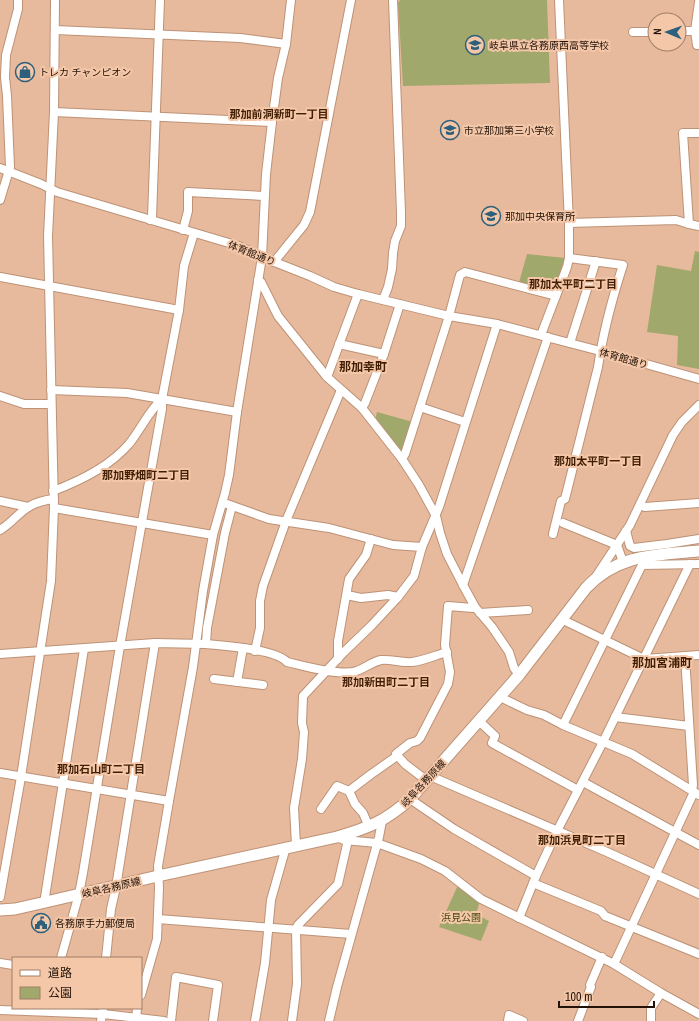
<svg xmlns="http://www.w3.org/2000/svg" width="699" height="1021" font-family="'Archivo Narrow','Noto Sans JP',sans-serif">
<rect width="100%" height="100%" fill="#e7ba9d"/>
<g fill="#a0a86b">
<path d="M400,0h147l3,83 -147,3 -5,-83z"/>
<path d="M695,251l4,1v117l-22,-4 1,-29 -31,-4 10,-67 34,6z"/>
<path d="M527,254l38,4 -12,37 -35,-9z"/>
<path d="M377,412l36,10 -12,35 -26,-37z"/>
<path d="M458,885l22,16 -4,13 13,7 -8,20 -42,-14z"/>
</g>
<g fill="none" stroke-linecap="round" stroke-linejoin="round">
<g stroke="#bd9276" stroke-width="10">
<g id="minor">
<path d="M699,2l-4,29 2,14h2"/>
<path d="M55,30l185,8 46,6"/>
<path d="M679,31h16"/>
<path d="M633,32h22"/>
<path d="M54,112l218,10"/>
<path d="M0,168l41,16 16,8 182,54 23,11 48,19 24,11 24,7 91,22 48,8 103,27 99,28"/>
<path d="M0,200l10,-33 -3,-71 -2,-19 1,-22 12,-46v-9"/>
<path d="M150,220l2,-3 8,-217"/>
<path d="M569,223l107,-3 13,4 10,2"/>
<path d="M689,224l-6,-91h16"/>
<path d="M183,230l5,-19v-19l76,4"/>
<path d="M274,262l30,-37 6,-13 41,-212"/>
<path d="M0,277l179,33"/>
<path d="M258,280l3,2 17,34 49,61 35,31 40,51 17,26 17,31 4,17 7,21 16,31 12,22 17,20 17,25 5,16 5,7"/>
<path d="M383,300l5,-13 4,-18 1,-16 2,-12 6,-15v-14l-8,-212"/>
<path d="M541,335l26,-68 2,-9v-35l-10,-223"/>
<path d="M570,343l26,-82"/>
<path d="M339,344l45,10"/>
<path d="M327,377l31,-83"/>
<path d="M51,390l76,3 110,19"/>
<path d="M0,396l24,8h27"/>
<path d="M420,407l45,15"/>
<path d="M362,408l3,-5 19,-49 16,-50"/>
<path d="M402,459l3,-5 44,-138 11,-41 5,-3 91,24"/>
<path d="M53,491c27,-10 57,-25 76,-47 12,-15 19,-32 33,-45"/>
<path d="M0,501l28,6"/>
<path d="M227,504l42,15 60,9 64,17 29,2"/>
<path d="M640,505l5,2 54,-4"/>
<path d="M54,508l159,27"/>
<path d="M563,523l54,22 6,17"/>
<path d="M0,530c12,-7 19,-18 30,-24 7,-4 15,-6 24,-7"/>
<path d="M626,531l4,15 4,2 33,-4 32,-5"/>
<path d="M553,534l8,-33 4,-2 33,-132c5,-34 14,-68 25,-102l-54,-7"/>
<path d="M595,578l35,-53 43,-90 9,-13 17,-17"/>
<path d="M463,585l85,-248"/>
<path d="M347,595l14,3 27,-3 10,2"/>
<path d="M480,613l48,-3"/>
<path d="M561,619l83,40 55,-4"/>
<path d="M206,644c19,2 69,5 81,18 17,4 49,13 66,10 10,-2 18,-10 28,-12 11,-1 20,3 31,2 11,-1 24,-7 35,-10"/>
<path d="M255,651l5,-23v-27l3,-15 23,-65 55,-131"/>
<path d="M0,654l155,-11 51,1 1,-16 18,-95 7,-27"/>
<path d="M685,656l8,129 -1,5"/>
<path d="M338,659v-18l11,-62 17,-24 5,-16"/>
<path d="M214,679l49,6"/>
<path d="M237,682l6,-34"/>
<path d="M500,697l27,13 17,5 19,10 69,29 67,41"/>
<path d="M615,717l74,9"/>
<path d="M479,721l16,15 -3,7 86,47"/>
<path d="M563,725l79,-160 57,-1"/>
<path d="M0,773l169,28"/>
<path d="M430,776l177,76 92,42"/>
<path d="M426,780l-21,-16 -9,-10 14,-11 7,-2 3,-3 28,-54 2,-12 -5,-27 3,-39 25,2 2,-1"/>
<path d="M583,782l116,63"/>
<path d="M349,791l21,-16 27,-19"/>
<path d="M410,799l44,30 82,47"/>
<path d="M321,809l16,-23 12,5 6,13 8,9 6,14"/>
<path d="M337,837l7,3 33,3 44,16 24,12 36,28 133,65 47,29 38,21"/>
<path d="M296,845l-2,-37 8,-49 2,-27 -2,-9 1,-27 41,-44 28,-27 26,-28 16,-21 8,-29 17,-40 58,-183"/>
<path d="M533,883l68,28 4,5 94,38"/>
<path d="M0,897l21,-120 30,-196 3,-73 -6,-272 6,-124 1,-112"/>
<path d="M45,902v-5l39,-248"/>
<path d="M519,918l17,-42 21,-45 46,-89 87,-178"/>
<path d="M158,919l193,15"/>
<path d="M61,958l18,-64 4,-21 37,-227 42,-237v-10l17,-89 5,-44 10,-33"/>
<path d="M106,958l5,-49 5,-22 39,-244"/>
<path d="M0,963l13,2"/>
<path d="M614,964l80,-172"/>
<path d="M141,995l16,-56 2,-51 -1,-22 11,-65 24,-134 10,-76 10,-56 12,-42 4,-18 8,-63 25,-155 4,-83 6,-52 6,-44 8,-34 5,-44"/>
<path d="M0,1010l103,4 61,7"/>
<path d="M101,1021l2,-13"/>
<path d="M136,1021l1,-13"/>
<path d="M171,1021l5,-44 42,8 -5,36"/>
<path d="M255,1021l10,-58 6,-63 15,-53"/>
<path d="M292,1021l5,-37 -1,-55 2,-4 40,-41 10,-44"/>
<path d="M329,1021l8,-34 42,-150 3,-16"/>
<path d="M508,1021l1,-6 14,6"/>
<path d="M578,1021l13,-34 -1,-2 12,-28"/>
<path d="M651,1021v-13l10,-15"/>
</g>
</g>
<g stroke="#bd9276" stroke-width="13">
<path id="major" d="M0,910l15,-1 22,-5 121,-28 179,-39c31,-9 49,-16 73,-38l109,-124 67,-87c32,-34 69,-33 113,-37"/>
</g>
<use href="#minor" stroke="#fff" stroke-width="8"/>
<use href="#major" stroke="#fff" stroke-width="11"/>
</g>
<defs>
<g id="school-ring" transform="scale(1)"><circle r="9.5" fill="#f4c7a9" stroke="#2c607c" stroke-width="1.5"/><path d="M0-5L7-2L0 1L-7-2ZM-4 1L0 2.5L4 1V4Q0 6-4 4Z" fill="#2c607c"/></g>
<g id="shop-ring" transform="scale(1)"><circle r="9.5" fill="#f4c7a9" stroke="#2c607c" stroke-width="1.5"/><path d="M-5-2.5h2.3a2.7 3.5 0 0 1 5.4 0H5L5.5 6h-11ZM-1.5-2.5h3a1.5 2.3 0 0 0-3 0Z" fill="#2c607c"/></g>
<g id="civic-ring" transform="scale(1)"><circle r="9.5" fill="#f4c7a9" stroke="#2c607c" stroke-width="1.5"/><path d="M-.6-6.5H3V-4.5H.6V-3L4-1V1h2V6H-6V1h2V-1L-.6-3ZM-1.2 2.5V6h2.4V2.5Z" fill="#2c607c"/></g>
</defs>
<g fill-rule="evenodd">
<use href="#school-ring" x="475" y="45"/>
<use href="#shop-ring" x="25" y="72"/>
<use href="#school-ring" x="450" y="130"/>
<use href="#school-ring" x="491" y="216"/>
<use href="#civic-ring" x="41" y="923"/>
</g>
<g text-anchor="middle" stroke-width="4" stroke-linejoin="round" paint-order="stroke">
<g font-size="10" fill="#221207" stroke="#f4c7a9" text-anchor="start">
<text x="489" y="49">岐阜県立各務原西高等学校</text>
<text x="39" y="76">トレカ チャンピオン</text>
<text x="464" y="134">市立那加第三小学校</text>
<text x="505" y="220">那加中央保育所</text>
<text x="55" y="927">各務原手力郵便局</text>
</g>
<g font-size="10" fill="#221207" stroke="#f4c7a9">
<text transform="translate(252 253) rotate(22)" y="4">体育館通り</text>
<text transform="translate(624 358) rotate(16)" y="4">体育館通り</text>
<text transform="translate(423 783) rotate(-47)" y="4">岐阜各務原線</text>
<text transform="translate(111 887) rotate(-13)" y="4">岐阜各務原線</text>
</g>
<g font-size="10" fill="#454a11" stroke="#f4c7a9">
<text x="461" y="921">浜見公園</text>
</g>
<g font-size="11" font-weight="bold" fill="#411e03" stroke="#f4c7a9">
<text x="279" y="118">那加前洞新町一丁目</text>
<text x="573" y="288">那加太平町二丁目</text>
<text x="598" y="465">那加太平町一丁目</text>
<text x="146" y="479">那加野畑町二丁目</text>
<text x="386" y="686">那加新田町二丁目</text>
<text x="101" y="773">那加石山町二丁目</text>
<text x="582" y="844">那加浜見町二丁目</text>
</g>
<g font-size="12" font-weight="bold" fill="#411e03" stroke="#f4c7a9">
<text x="363" y="371">那加幸町</text>
<text x="662" y="667">那加宮浦町</text>
</g>
</g>
<rect x="12" y="957" width="130" height="52" fill="#f4c7a9" stroke="#a07f68"/>
<rect x="20" y="970" width="20" height="6" fill="#ffffff" stroke="#a07f68"/>
<text x="48" y="977" font-size="12" fill="#221207">道路</text>
<rect x="20" y="987" width="20" height="12" fill="#a0a86b" stroke="#a07f68"/>
<text x="48" y="997" font-size="12" fill="#221207">公園</text>
<g transform="translate(667 32) rotate(272)"><circle r="19" fill="#f4c7a9" stroke="#a07f68"/>
<path d="M0-3L7 15L0 10L-7 15Z" fill="#2c607c"/>
<text y="-6" font-size="11" font-weight="bold" text-anchor="middle" fill="#221207">N</text>
</g>
<path d="M559 1001v6h95v-6" fill="none" stroke="#221207" stroke-width="2"/>
<text x="565" y="1001" font-size="12" fill="#221207" stroke="#f4c7a9" stroke-width="3" paint-order="stroke">100 m</text>
</svg>
